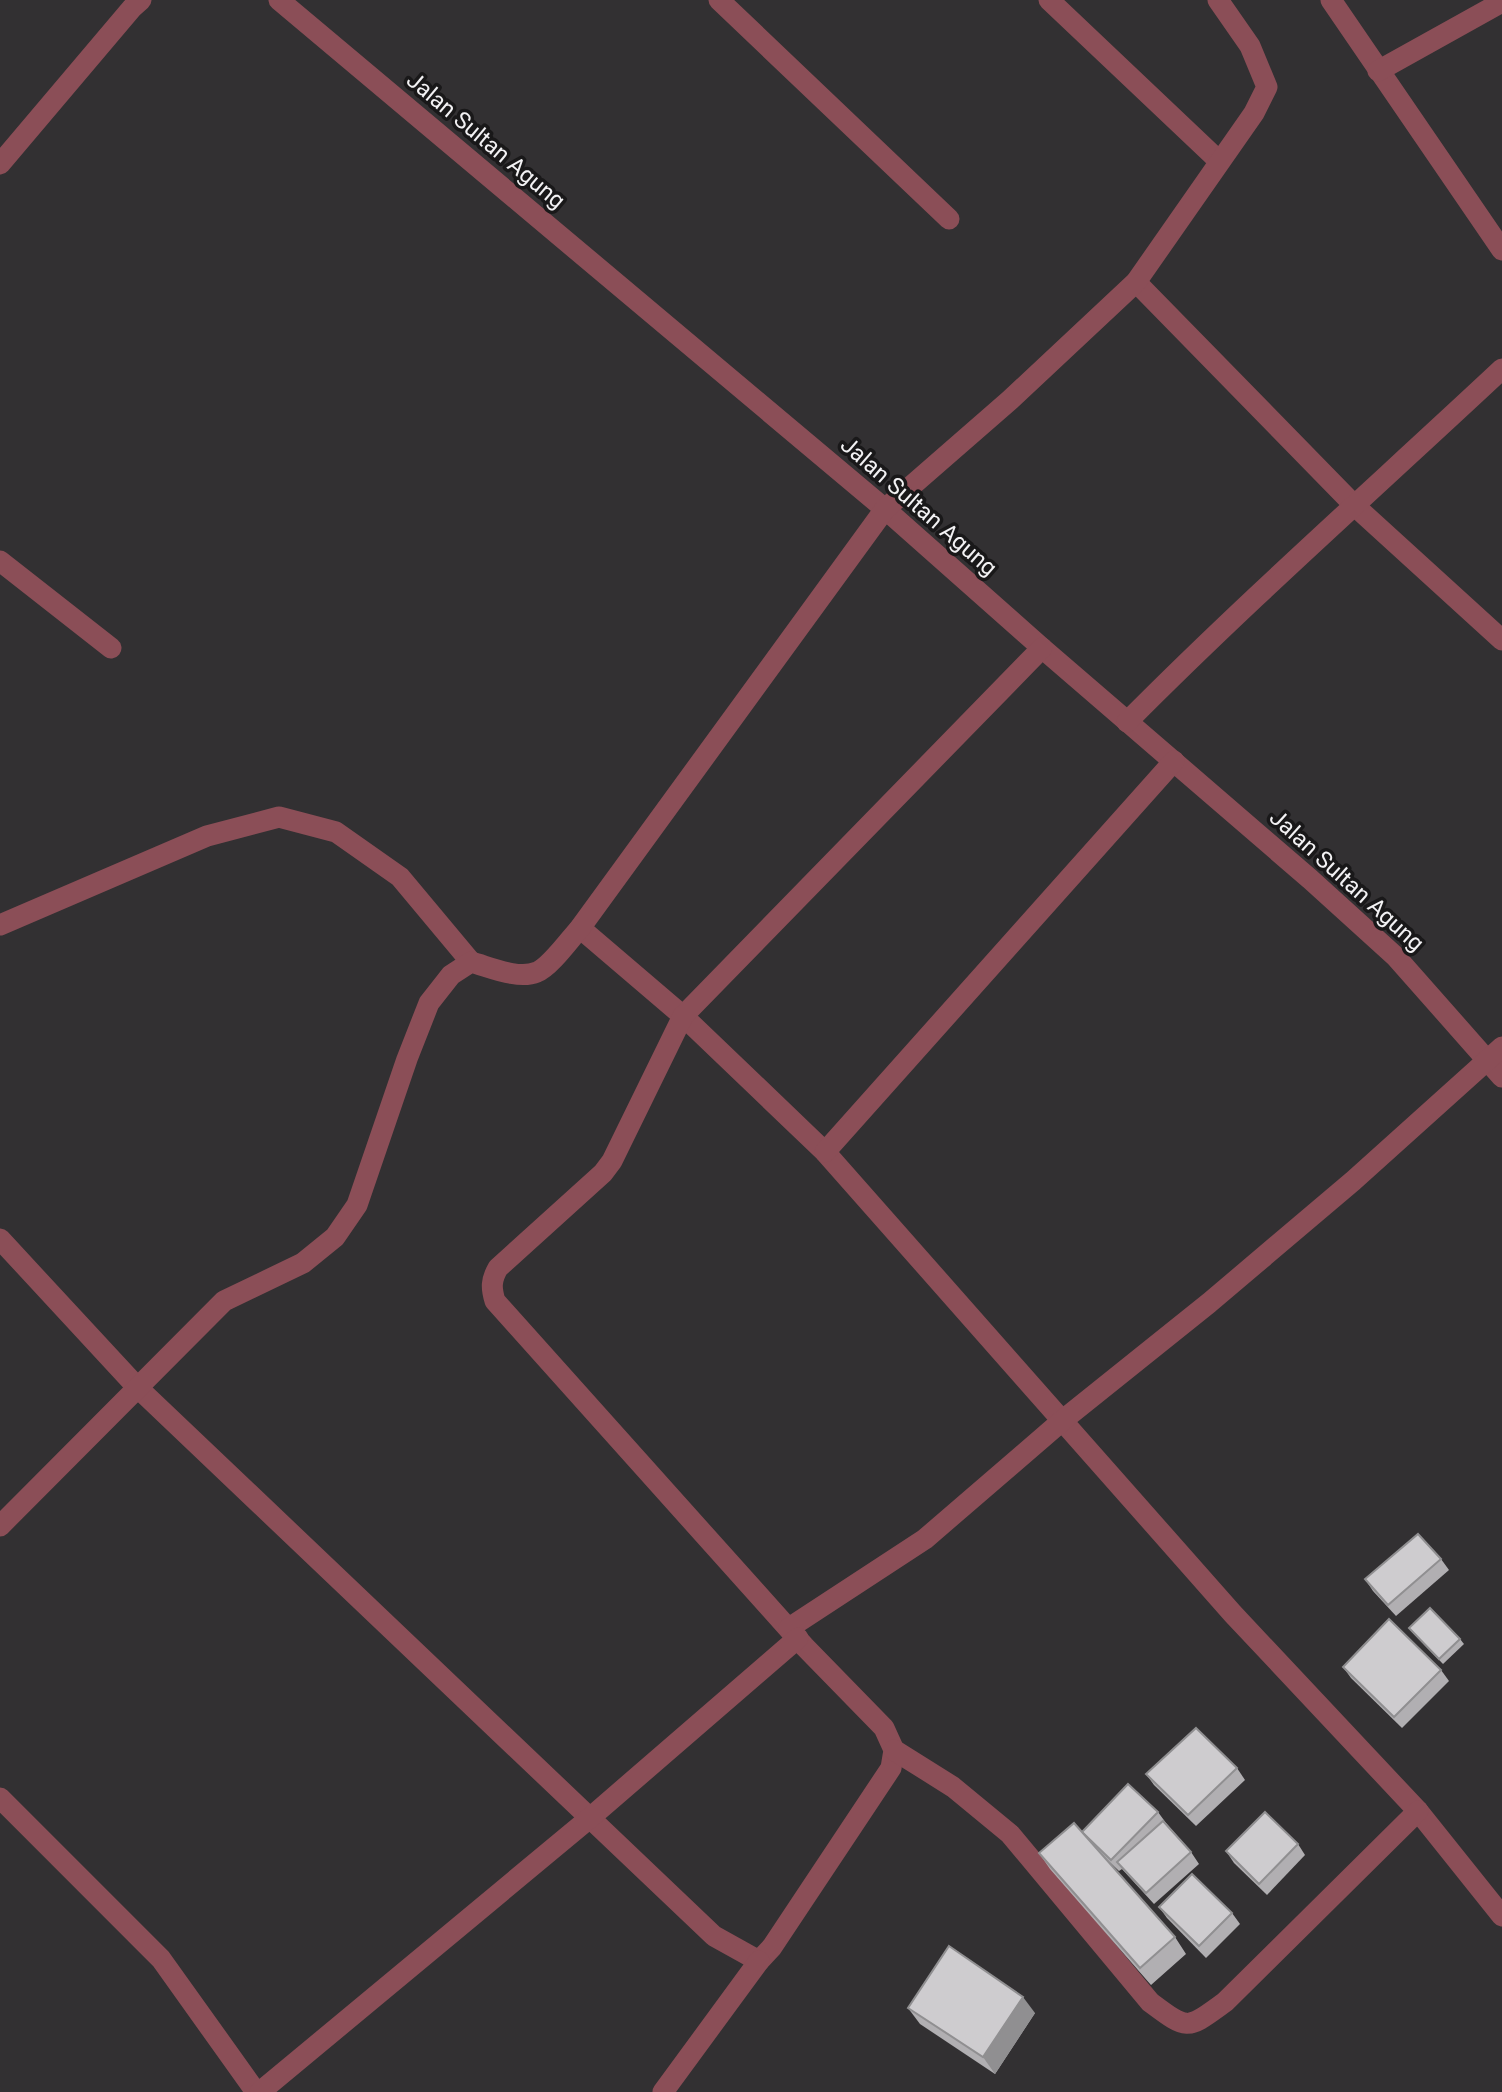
<svg xmlns="http://www.w3.org/2000/svg" width="1502" height="2092" font-family="Roboto,sans-serif">
<rect width="100%" height="100%" fill="#323032"/>
<g fill="none" stroke-linecap="round" stroke-linejoin="round">
<g stroke="#8b4e57" stroke-width="21">
<path d="M279,0l606,509 157,139 268,231 86,78 106,120"/>
<path d="M719,0l230,219"/>
<path d="M1049,0l170,161"/>
<path d="M1331,0l171,250"/>
<path d="M1378,71l124,-69"/>
<path d="M0,164l132,-156 9,-8"/>
<path d="M1136,282l220,225 146,133"/>
<path d="M0,561l111,87"/>
<path d="M1127,722c121,-122 250,-236 375,-353"/>
<path d="M0,925l207,-89 72,-19 57,15 64,45 71,85"/>
<path d="M580,928l103,88 142,136 408,462 185,197 84,105"/>
<path d="M825,1152l349,-391"/>
<path d="M0,1239l137,148 577,549 45,25 13,-14 119,-179 3,-18 -10,-22 -80,-82 -309,-345c-4,-13 -4,-21 3,-33l105,-95 9,-12 71,-145 359,-368"/>
<path d="M0,1526l224,-225 79,-38 32,-26 22,-32 50,-146 22,-56 22,-28 20,-13c19,5 47,18 66,10 13,-5 33,-33 43,-44l305,-419 125,-109 126,-118 118,-169 13,-26 -17,-41 -32,-46"/>
<path d="M789,1628l136,-89 138,-119 146,-117 144,-122 149,-134"/>
<path d="M894,1750l59,37 57,47 140,168c39,29 36,28 75,0l193,-191"/>
<path d="M0,1798l161,161 95,133"/>
<path d="M260,2092l331,-275 207,-179"/>
<path d="M663,2092l96,-131"/>
</g>
</g>
<g fill="#b1afb2">
<path d="M1441,1559l8,11 -53,46 -23,-25 -8,-12z"/>
<path d="M1409,1628l51,11 4,5 -21,20 -30,-31z"/>
<path d="M1343,1667l98,3 8,11 -47,47 -51,-50z"/>
<path d="M1237,1768l8,12 -49,46 -42,-41 -8,-11z"/>
<path d="M1158,1812l8,11 25,29 8,12 -45,40 -32,-35 -3,2 -19,-18 75,84 11,17 -35,31 -101,-116 -11,-16z"/>
<path d="M1298,1844l7,11 -38,40 -33,-32 -8,-12z"/>
<path d="M1159,1907l73,6 8,11 -34,34 -39,-40z"/>
<path d="M908,2008l127,5 -40,61 -75,-50z"/>
</g>
<path fill="#908f91" d="M1023,1997l12,16 -40,61 -12,-17z"/>
<g fill="#cecccf" stroke="#908f91" stroke-width="2">
<path d="M1418,1534l23,25 -53,46 -23,-26z"/>
<path d="M1430,1608l30,31 -21,20 -30,-31z"/>
<path d="M1389,1619l52,51 -47,47 -51,-50z"/>
<path d="M1196,1728l41,40 -49,47 -42,-41z"/>
<path d="M1128,1784l30,28 -47,48 -29,-28z"/>
<path d="M1265,1812l33,32 -39,40 -33,-33z"/>
<path d="M1163,1821l28,31 -45,41 -29,-31z"/>
<path d="M1074,1823l101,114 -35,31 -101,-115z"/>
<path d="M1192,1874l40,39 -33,33 -40,-39z"/>
<path d="M949,1946l74,51 -40,60 -75,-49z"/>
</g>
<g text-anchor="middle" stroke-width="7" stroke-linejoin="round" paint-order="stroke">
<g font-size="23" fill="#f3f2f4" stroke="#191819">
<text transform="translate(486 140) rotate(40)" y="8">Jalan Sultan Agung</text>
<text transform="translate(919 506) rotate(41)" y="8">Jalan Sultan Agung</text>
<text transform="translate(1347 880) rotate(42)" y="8">Jalan Sultan Agung</text>
</g>
</g>
</svg>
